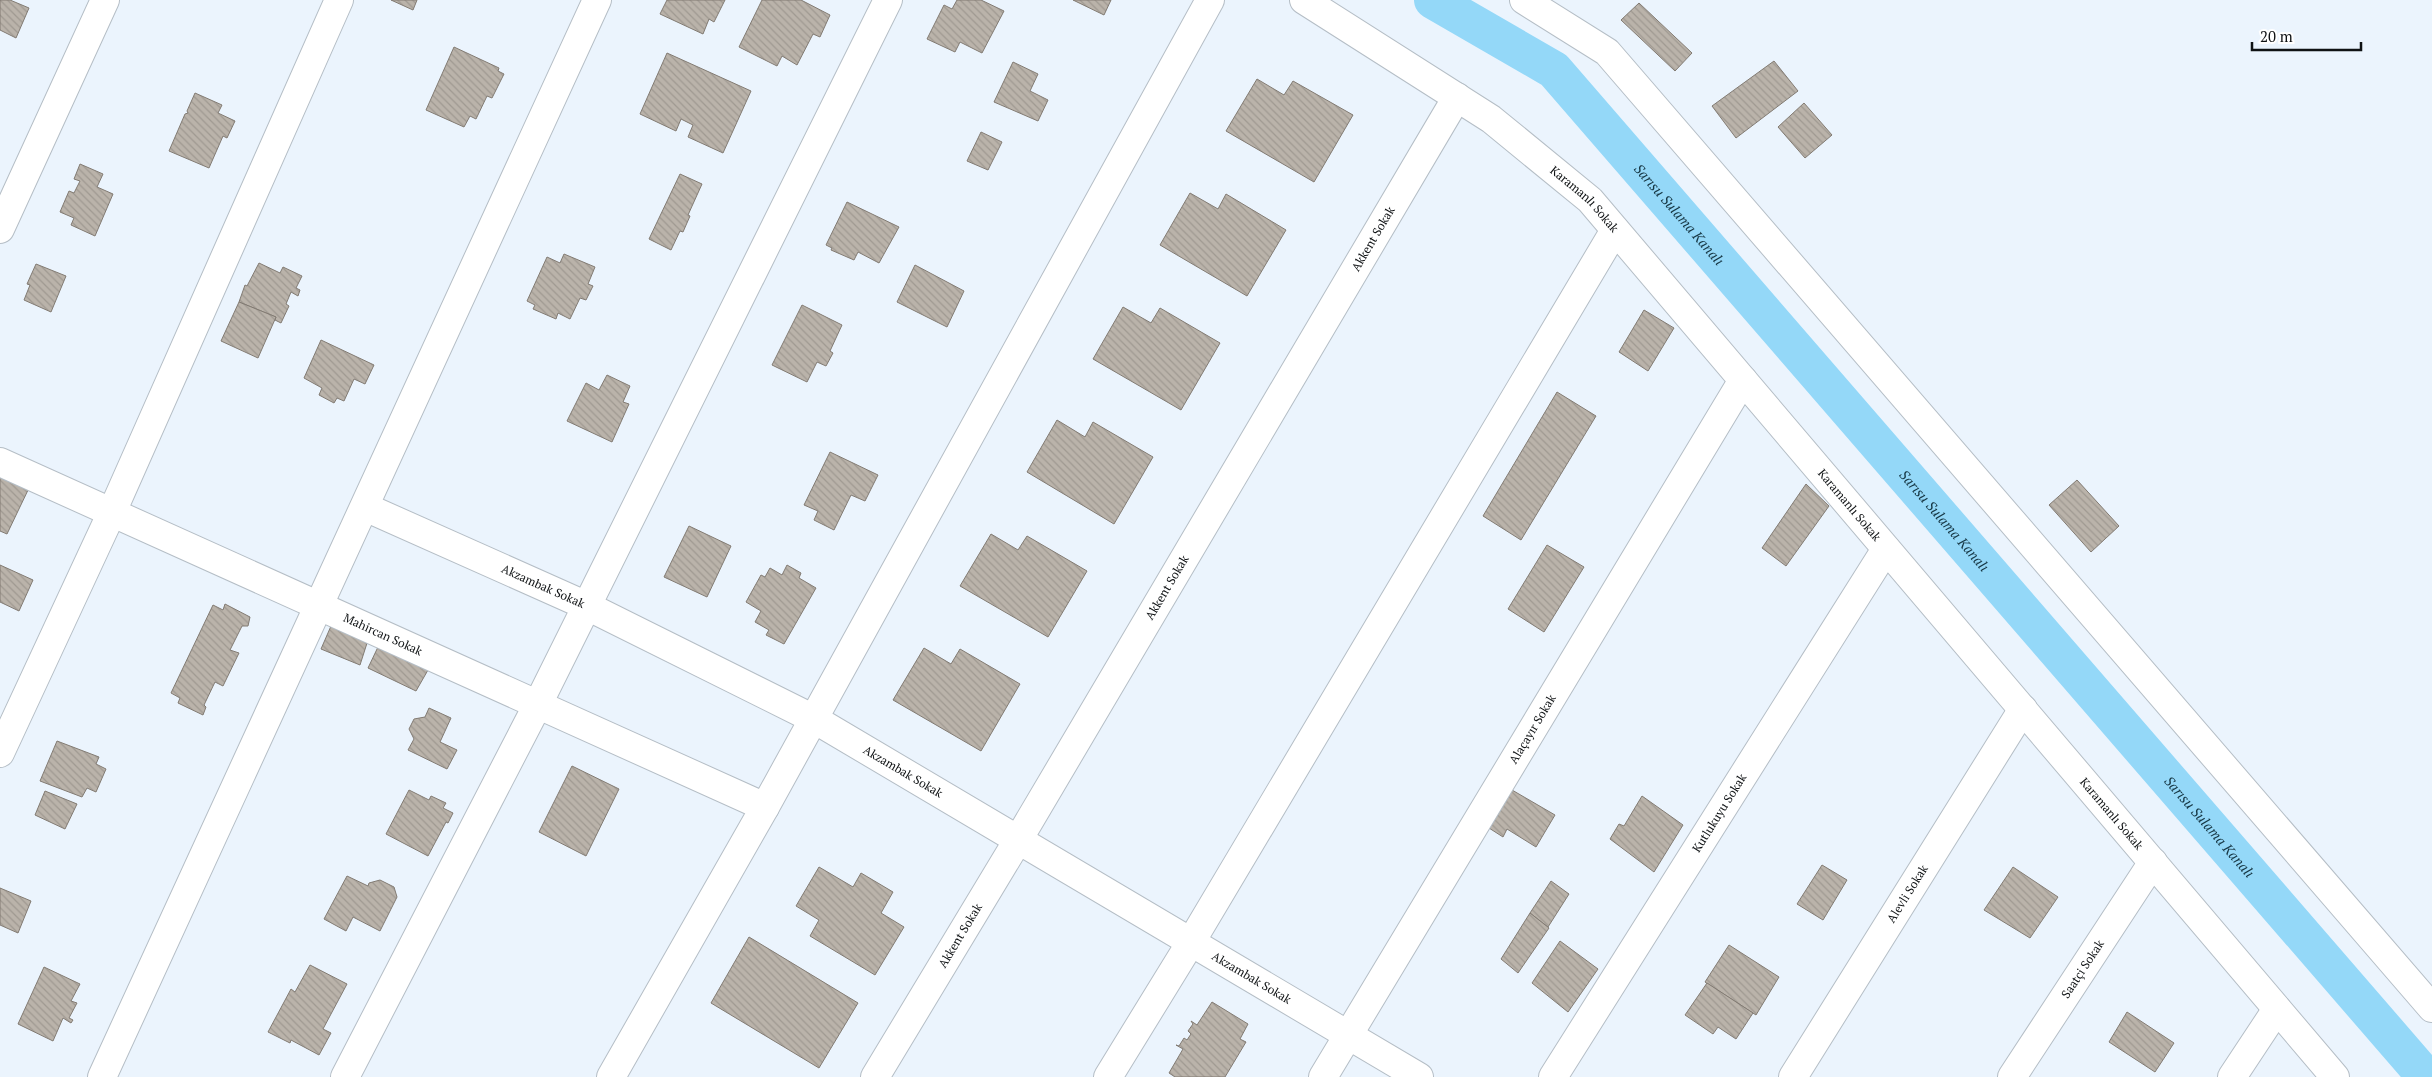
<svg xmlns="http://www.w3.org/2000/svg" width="2432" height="1077" font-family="'PT Serif',serif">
<defs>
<pattern id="building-back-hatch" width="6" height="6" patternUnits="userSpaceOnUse" patternTransform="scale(1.25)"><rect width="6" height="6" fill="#bab3aa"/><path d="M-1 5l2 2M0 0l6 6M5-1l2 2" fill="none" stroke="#9f9991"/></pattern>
</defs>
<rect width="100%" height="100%" fill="#ebf4fd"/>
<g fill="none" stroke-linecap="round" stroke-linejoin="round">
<path stroke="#94d8f8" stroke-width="38" id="s1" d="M1433,0l121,70 872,1007"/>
</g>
<g fill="url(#building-back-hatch)" stroke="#827b73">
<path d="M0,0h10l19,8 -13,30 -16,-8z"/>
<path d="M391,0h26l-4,10z"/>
<path d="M667,0h58l-11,22 -5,-3 -6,15 -43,-20z"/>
<path d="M762,0h39l29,15 -10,22 -7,-3 -16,31 -15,-9 -5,10 -38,-19z"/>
<path d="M957,0h24l23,11 -22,42 -22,-11 -5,10 -28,-13 17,-34 8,4z"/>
<path d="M1073,0h38l-7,15z"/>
<path d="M1639,3l53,50 -17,18 -54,-51z"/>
<path d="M454,47l45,21 -1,3 6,3 -12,24 -5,-2 -11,23 -6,-3 -6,11 -38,-17z"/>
<path d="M667,53l84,38 -28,62 -35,-16 5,-12 -12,-6 -5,12 -36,-17z"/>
<path d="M1774,61l24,30 -62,47 -24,-32z"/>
<path d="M1013,62l25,12 -8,17 18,9 -10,21 -44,-19z"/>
<path d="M1257,79l27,16 9,-14 60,34 -39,67 -88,-51z"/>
<path d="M195,93l27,12 -4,8 17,8 -8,17 -4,-2 -14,32 -40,-17 16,-37 3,-1 -1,-2z"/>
<path d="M1804,103l28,32 -27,23 -27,-31z"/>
<path d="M981,132l21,10 -14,28 -21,-9z"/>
<path d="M80,164l23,10 -6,13 16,7 -18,42 -24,-11 3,-7 -14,-6 9,-21 5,2 6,-12 -6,-2z"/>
<path d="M680,174l22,10 -14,31 2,1 -7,16 -3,-1 -9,19 -22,-11z"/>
<path d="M1190,193l28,16 8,-15 60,36 -39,66 -87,-51z"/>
<path d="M847,202l52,25 -20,36 -21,-11 -4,8 -23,-10 1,-2 -6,-3z"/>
<path d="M564,254l31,13 -7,17 5,2 -7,14 -6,-2 -10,21 -12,-6 -2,6 -23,-10 2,-4 -8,-4 20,-44 13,6z"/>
<path d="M259,263l21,10 3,-6 19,9 -6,12 4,2 -2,6 -7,-4 -5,12 3,2 -8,17 -6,-3 1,-3 -37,-15 6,-17 2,1z"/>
<path d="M36,264l30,12 -15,36 -27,-12 6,-15 -3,-1z"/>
<path d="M915,265l49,26 -17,36 -50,-25z"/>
<path d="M239,302l37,15 -18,41 -37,-17z"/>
<path d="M802,305l40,20 -12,26 3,2 -7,13 -9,-4 -10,20 -35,-17z"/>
<path d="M1123,307l28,16 9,-15 60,35 -39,67 -88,-51z"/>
<path d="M1644,310l30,18 -26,43 -29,-19z"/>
<path d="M321,340l53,25 -9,19 -11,-5 -10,22 -7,-3 -3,5 -15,-8 3,-7 -18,-10z"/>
<path d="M607,375l23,11 -7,16 6,2 -17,38 -45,-21 19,-38 13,7z"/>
<path d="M1557,392l39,24 -75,124 -38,-24z"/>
<path d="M1057,420l28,17 8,-15 60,35 -39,67 -87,-52z"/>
<path d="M830,452l48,23 -13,26 -14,-6 -17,35 -20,-10 4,-9 -14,-6z"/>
<path d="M0,474l29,14 -22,46 -7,-3z"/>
<path d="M2077,480l42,46 -28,26 -42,-47z"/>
<path d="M1806,484l23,22 -43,60 -24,-18z"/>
<path d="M689,526l42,20 -24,51 -43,-20z"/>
<path d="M991,534l27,16 9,-14 60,35 -39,66 -88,-51z"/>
<path d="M1547,545l37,22 -40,65 -36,-23z"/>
<path d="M0,565l33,15 -14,31 -19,-9z"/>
<path d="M787,565l14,8 -2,5 17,10 -32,56 -18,-9 3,-5 -14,-8 6,-11 -15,-9 15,-27 4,2 5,-9 12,7z"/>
<path d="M225,604l25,13 -2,9h-6l-12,24 9,3 -16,33 -8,-4 -11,23 2,2 -3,8 -25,-12 2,-5 -9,-5 42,-88 10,5z"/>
<path d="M331,626l37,14 -8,25 -39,-16z"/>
<path d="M378,647l50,23 -12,21 -48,-23z"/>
<path d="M924,648l27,16 9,-15 60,35 -39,67 -88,-51z"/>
<path d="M429,708l22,10 -11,24 17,8 -10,19 -39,-19 6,-11 -5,-10 5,-10 11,-2z"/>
<path d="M57,741l42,16 -3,7 10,5 -10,23 -9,-4 -5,9 -42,-16z"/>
<path d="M572,766l47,23 -33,67 -47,-24z"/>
<path d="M409,790l20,10 2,-4 15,7 -3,5 10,5 -5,10 -2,-1 -18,34 -42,-22z"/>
<path d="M1512,790l43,25 -19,32 -29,-18 -4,8 -14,-9z"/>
<path d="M45,791l32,13 -12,25 -30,-14z"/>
<path d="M1642,796l41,29 -29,47 -44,-33 9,-15 5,2z"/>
<path d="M1822,865l25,15 -24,40 -26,-16z"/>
<path d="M819,867l34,20 8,-14 32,19 -12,21 23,14 -29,48 -65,-39 9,-16 -23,-14z"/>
<path d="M2013,867l45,30 -28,41 -46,-28z"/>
<path d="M347,876l21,10 1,-3 11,-3 14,7 3,10 -17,34 -27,-14 -7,14 -22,-12z"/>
<path d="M1551,881l18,13 -21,33 -18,-14z"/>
<path d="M0,888l31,13 -13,32 -18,-8z"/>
<path d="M1530,913l19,15 -31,45 -17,-14z"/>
<path d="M749,937l109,66 -39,65 -108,-65z"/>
<path d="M1560,941l38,28 -30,43 -36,-29z"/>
<path d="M1729,945l50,32 -23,38 -51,-33z"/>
<path d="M310,965l37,19 -24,45 8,4 -12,22 -28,-15 -1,3 -22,-11 23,-43 4,3z"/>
<path d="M44,967l36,17 -9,17 6,2 -8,15 4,2 -2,3 -8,-5 -10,23 -35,-17z"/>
<path d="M1707,983l46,30 -17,26 -18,-12 -5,7 -28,-19z"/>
<path d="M1212,1002l36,22 -8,15 6,3 -21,35h-50l-6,-4 14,-24 -7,-4 3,1 5,-8 3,2 4,-6 -3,-3 5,-7 -2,-3 6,4z"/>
<path d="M2127,1012l47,31 -19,29 -46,-30z"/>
</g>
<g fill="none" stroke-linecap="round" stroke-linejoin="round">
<g stroke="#b5bec6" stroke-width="30">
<g id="minor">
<path id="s2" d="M1304,0l187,119 99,81 745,877"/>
<path d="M1524,0l83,52 825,956"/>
<path d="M0,229l105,-229"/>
<path id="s3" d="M0,462l765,345"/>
<path id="s4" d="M365,507l222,99 227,113 605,358"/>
<path d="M0,753l112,-241 227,-512"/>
<path d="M102,1077l495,-1077"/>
<path d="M345,1077l193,-373 350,-704"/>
<path d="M611,1077l154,-270 445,-807"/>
<path id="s5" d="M875,1077l143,-237 439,-743"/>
<path d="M1108,1077l83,-135 424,-712"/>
<path id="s6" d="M1323,1077l420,-697"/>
<path id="s7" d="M1553,1077l333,-528"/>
<path id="s8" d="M1793,1077l230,-368"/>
<path id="s9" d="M2012,1077l141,-215"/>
<path d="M2232,1077l45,-68"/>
</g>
</g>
<use href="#minor" stroke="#fff" stroke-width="28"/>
</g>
<g text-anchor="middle" stroke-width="4" stroke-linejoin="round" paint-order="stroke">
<g font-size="12" fill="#0f1214" stroke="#fff">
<text dy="4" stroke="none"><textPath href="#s2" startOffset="345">Karamanlı Sokak</textPath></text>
<text dy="4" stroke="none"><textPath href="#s5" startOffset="975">Akkent Sokak</textPath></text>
<text dy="4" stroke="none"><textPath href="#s2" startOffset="750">Karamanlı Sokak</textPath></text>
<text dy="4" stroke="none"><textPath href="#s4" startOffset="195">Akzambak Sokak</textPath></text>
<text dy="4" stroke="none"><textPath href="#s5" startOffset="570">Akkent Sokak</textPath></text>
<text dy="4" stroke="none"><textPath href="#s3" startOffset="420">Mahircan Sokak</textPath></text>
<text dy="4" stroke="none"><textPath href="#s6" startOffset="406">Alaçayır Sokak</textPath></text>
<text dy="4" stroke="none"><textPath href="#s4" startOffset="600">Akzambak Sokak</textPath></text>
<text dy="4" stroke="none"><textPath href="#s7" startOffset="312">Kutlukuyu Sokak</textPath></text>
<text dy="4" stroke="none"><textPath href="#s2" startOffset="1155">Karamanlı Sokak</textPath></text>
<text dy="4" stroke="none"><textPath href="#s8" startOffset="216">Alevli Sokak</textPath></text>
<text dy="4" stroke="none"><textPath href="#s5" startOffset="165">Akkent Sokak</textPath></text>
<text dy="4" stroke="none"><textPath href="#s9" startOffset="129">Saatçi Sokak</textPath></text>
<text dy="4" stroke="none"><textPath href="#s4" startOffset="1005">Akzambak Sokak</textPath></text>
</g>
<g font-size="14" font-style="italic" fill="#163643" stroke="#fff">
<text dy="5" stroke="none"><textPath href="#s1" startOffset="331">Sarısu Sulama Kanalı</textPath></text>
<text dy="5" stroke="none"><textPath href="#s1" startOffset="736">Sarısu Sulama Kanalı</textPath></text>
<text dy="5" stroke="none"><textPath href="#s1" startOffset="1141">Sarısu Sulama Kanalı</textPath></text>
</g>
</g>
<path d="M2252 42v8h109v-8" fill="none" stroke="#0f1214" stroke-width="2.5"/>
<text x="2260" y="42" font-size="15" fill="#0f1214" stroke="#ffffff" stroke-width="4" paint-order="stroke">20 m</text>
</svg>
